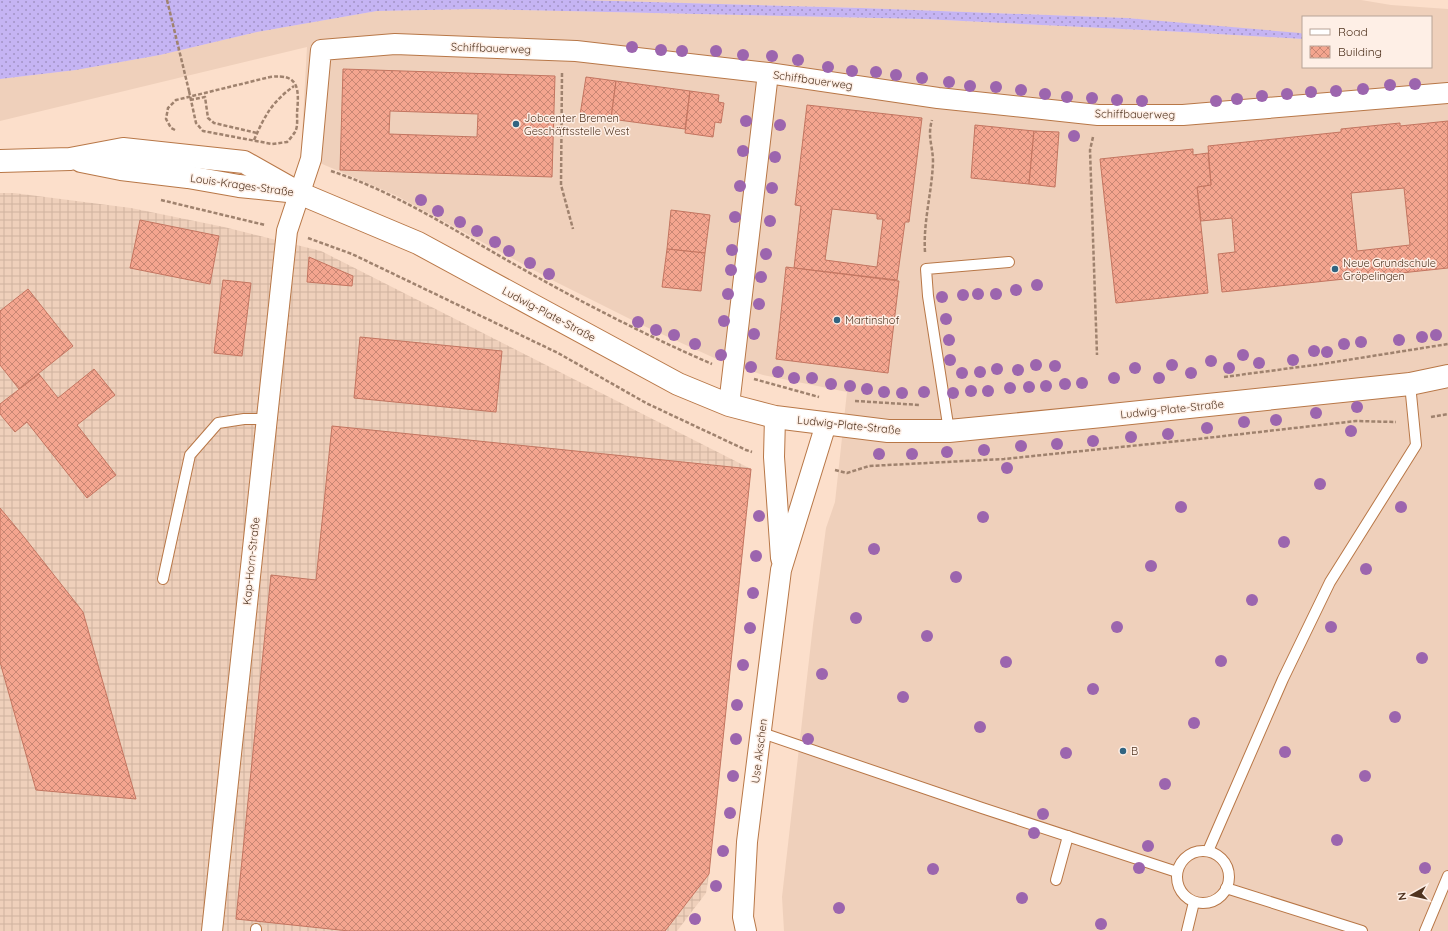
<svg xmlns="http://www.w3.org/2000/svg" width="1448" height="931" font-family="Quicksand,sans-serif">
<defs>
<pattern id="industrial-grid" width="8" height="8" patternUnits="userSpaceOnUse"><rect width="8" height="8" fill="#efd0bb"/><path d="M0 4h8M4 0v8" fill="none" stroke="#cfb3a0"/></pattern>
<pattern id="grass-dots" width="8" height="8" patternUnits="userSpaceOnUse"><rect width="8" height="8" fill="#c5b4f3"/><path d="M2 2h.1M6 6h.1" fill="none" stroke="#a293c4" stroke-width="1.8" stroke-linecap="round"/></pattern>
<pattern id="building-cross-hatch" width="8" height="8" patternUnits="userSpaceOnUse"><rect width="8" height="8" fill="#f4a58f"/><path d="M0 0l8 8M0 8l8-8" fill="none" stroke="#c88774"/></pattern>
</defs>
<rect width="100%" height="100%" fill="#fcdfcb"/>
<path fill="#efd0bb" d="M580,0h781l30,5 57,4v922h-664l-2,-34 31,-272 13,-97 9,-26 12,-110 -84,-17 -42,-14 -77,-35 -88,-44 -161,-87 -94,-40 6,-108 -307,74v-42l76,-9 84,-15 97,-23 120,-21 98,-2 448,10 260,13 120,7v28h128v-50h-128v17l-176,-16 -265,-10z"/>
<path fill="url(#industrial-grid)" d="M0,193h14l117,15 93,19 97,24 430,218 -42,405 -3,19 -29,38h-677z"/>
<path fill="url(#grass-dots)" d="M0,0h580l282,8 265,10 173,15 3,1v5l-120,-7 -260,-13 -448,-10 -98,2 -120,21 -97,23 -84,15 -76,9z"/>
<g fill="url(#building-cross-hatch)" stroke="#c37560" fill-rule="evenodd">
<path d="M343,69l212,7 -3,101 -212,-7zM390,111l88,3 -1,23 -88,-3z"/>
<path d="M586,77l30,4 -5,38 -31,-4z"/>
<path d="M616,81l74,10 -5,38 -74,-10z"/>
<path d="M690,91l29,4 -1,7 6,1 -3,20 -6,-1 -2,15 -28,-4z"/>
<path d="M807,105l115,13 -13,104h-4l-8,58 -103,-12 7,-62 -6,-1zM832,209l45,5v5h6l-6,48 -52,-7z"/>
<path d="M1448,121v147l-226,24 -4,-38 17,-2 -3,-34 -31,3 -4,-34 14,-2 -3,-39 133,-14v-3l59,-6v3zM1404,188l6,57 -53,6 -6,-58z"/>
<path d="M975,125l59,6 -5,53 -58,-6z"/>
<path d="M1034,131l25,1 -4,55 -26,-3z"/>
<path d="M1193,149v6l15,-2 3,32 -14,2 11,106 -92,10 -16,-144z"/>
<path d="M671,210l39,5 -5,38 -38,-4z"/>
<path d="M140,220l79,16 -9,48 -80,-16z"/>
<path d="M667,249l38,4 -4,38 -39,-4z"/>
<path d="M309,257l44,19 -1,10 -45,-4z"/>
<path d="M786,267l113,14 -11,92 -112,-14z"/>
<path d="M223,280l28,3 -9,73 -28,-3z"/>
<path d="M28,289l45,57 -54,43 -19,-24v-54z"/>
<path d="M360,337l142,14 -6,61 -142,-14z"/>
<path d="M94,369l21,26 -38,30 39,50 -29,23 -60,-76 -12,10 -15,-18v-10l39,-30 19,24z"/>
<path d="M332,426l419,43 -42,405 -44,57h-316l-113,-12 35,-344 45,5z"/>
<path d="M0,508l24,29 59,75 53,187 -100,-9 -36,-128z"/>
</g>
<g fill="none" stroke-linecap="round" stroke-linejoin="round">
<g stroke="#b87747" stroke-width="12">
<g id="service">
<path d="M949,431l-21,-135 -2,-27 83,-7"/>
<path d="M163,579l27,-124 28,-32 26,-4h22"/>
<path d="M762,733l220,75 195,64"/>
<circle cx="1203" cy="877" r="26"/>
<path d="M1208,851l75,-172 47,-97 86,-137 -6,-61"/>
<path d="M1056,880l12,-44"/>
<path d="M1226,888l136,43"/>
<path d="M256,931v-2"/>
<path d="M1187,931l7,-29"/>
<path d="M1425,931l23,-55"/>
</g>
</g>
<g stroke="#b87747" stroke-width="22">
<g id="minor">
<path d="M729,405l39,-332"/>
<path d="M775,417l-1,40 7,101"/>
<path d="M212,931l75,-700 24,-72 10,-109 74,-6 181,7 192,22 170,25 160,17h85l265,-22"/>
<path d="M746,931l-3,-14 4,-75 34,-272 45,-146"/>
</g>
</g>
<g stroke="#b87747" stroke-width="24">
<g id="tertiary">
<path d="M0,161l70,-2 53,-10 121,13 55,31 119,50 260,141 51,21 46,12 113,14h61l153,-15 308,-32 38,-8"/>
<path d="M81,161l40,8 67,8 51,9 49,5"/>
</g>
</g>
<g stroke="#9f826e" stroke-width="2.5" stroke-dasharray="4 2" stroke-linecap="butt">
<path d="M167,0l22,91"/>
<path d="M562,73l-1,112 12,44"/>
<path d="M190,100l15,-3 3,21 6,5 43,10"/>
<path d="M175,130l-4,-2 -5,-9 2,-11 8,-8 94,-23"/>
<path d="M1093,137l-3,13 7,205"/>
<path d="M254,140c11,-25 18,-38 40,-54"/>
<path d="M331,171c64,21 123,59 181,92 65,37 131,71 200,101"/>
<path d="M161,200l104,25"/>
<path d="M308,238l44,16 206,99 88,50 100,47 6,2"/>
<path d="M925,252c-2,-30 7,-60 8,-90 0,-16 -6,-25 -1,-42"/>
<path d="M1224,377l98,-13 126,-20"/>
<path d="M754,379l65,18"/>
<path d="M855,401l65,4"/>
<path d="M1431,417l17,-3"/>
<path d="M835,470l12,3 22,-7 135,-7 185,-19 167,-19 40,1"/>
</g>
<use href="#service" stroke="#fff" stroke-width="10"/>
<use href="#minor" stroke="#fff" stroke-width="20"/>
<use href="#tertiary" stroke="#fff" stroke-width="22"/>
<path stroke="#9f826e" stroke-width="2.5" stroke-dasharray="4 2" stroke-linecap="butt" d="M189,91l7,32 7,8 69,13 15,-2c3,-3 6,-7 8,-10 3,-5 2,-13 2,-19 2,-23 3,-40 -27,-36"/>
</g>
<g fill="#9c65ae">
<circle cx="632" cy="47" r="6"/>
<circle cx="661" cy="50" r="6"/>
<circle cx="682" cy="51" r="6"/>
<circle cx="716" cy="51" r="6"/>
<circle cx="743" cy="55" r="6"/>
<circle cx="772" cy="56" r="6"/>
<circle cx="798" cy="60" r="6"/>
<circle cx="828" cy="67" r="6"/>
<circle cx="852" cy="71" r="6"/>
<circle cx="876" cy="72" r="6"/>
<circle cx="896" cy="75" r="6"/>
<circle cx="922" cy="78" r="6"/>
<circle cx="949" cy="82" r="6"/>
<circle cx="1415" cy="84" r="6"/>
<circle cx="1390" cy="85" r="6"/>
<circle cx="970" cy="86" r="6"/>
<circle cx="996" cy="87" r="6"/>
<circle cx="1363" cy="89" r="6"/>
<circle cx="1021" cy="90" r="6"/>
<circle cx="1336" cy="91" r="6"/>
<circle cx="1311" cy="92" r="6"/>
<circle cx="1045" cy="94" r="6"/>
<circle cx="1287" cy="94" r="6"/>
<circle cx="1262" cy="96" r="6"/>
<circle cx="1067" cy="97" r="6"/>
<circle cx="1092" cy="98" r="6"/>
<circle cx="1237" cy="99" r="6"/>
<circle cx="1117" cy="100" r="6"/>
<circle cx="1142" cy="101" r="6"/>
<circle cx="1216" cy="101" r="6"/>
<circle cx="746" cy="121" r="6"/>
<circle cx="780" cy="125" r="6"/>
<circle cx="1074" cy="136" r="6"/>
<circle cx="743" cy="151" r="6"/>
<circle cx="775" cy="157" r="6"/>
<circle cx="740" cy="186" r="6"/>
<circle cx="772" cy="188" r="6"/>
<circle cx="421" cy="200" r="6"/>
<circle cx="438" cy="211" r="6"/>
<circle cx="735" cy="217" r="6"/>
<circle cx="770" cy="221" r="6"/>
<circle cx="460" cy="222" r="6"/>
<circle cx="477" cy="231" r="6"/>
<circle cx="495" cy="242" r="6"/>
<circle cx="732" cy="250" r="6"/>
<circle cx="509" cy="251" r="6"/>
<circle cx="766" cy="254" r="6"/>
<circle cx="530" cy="263" r="6"/>
<circle cx="731" cy="270" r="6"/>
<circle cx="549" cy="274" r="6"/>
<circle cx="761" cy="277" r="6"/>
<circle cx="1037" cy="285" r="6"/>
<circle cx="1016" cy="290" r="6"/>
<circle cx="728" cy="294" r="6"/>
<circle cx="978" cy="294" r="6"/>
<circle cx="996" cy="294" r="6"/>
<circle cx="963" cy="295" r="6"/>
<circle cx="942" cy="297" r="6"/>
<circle cx="759" cy="304" r="6"/>
<circle cx="946" cy="319" r="6"/>
<circle cx="724" cy="321" r="6"/>
<circle cx="638" cy="322" r="6"/>
<circle cx="656" cy="330" r="6"/>
<circle cx="754" cy="334" r="6"/>
<circle cx="674" cy="335" r="6"/>
<circle cx="1436" cy="335" r="6"/>
<circle cx="1422" cy="337" r="6"/>
<circle cx="949" cy="340" r="6"/>
<circle cx="1399" cy="340" r="6"/>
<circle cx="1361" cy="342" r="6"/>
<circle cx="695" cy="344" r="6"/>
<circle cx="1344" cy="344" r="6"/>
<circle cx="1314" cy="351" r="6"/>
<circle cx="1327" cy="352" r="6"/>
<circle cx="721" cy="355" r="6"/>
<circle cx="1243" cy="355" r="6"/>
<circle cx="950" cy="360" r="6"/>
<circle cx="1293" cy="360" r="6"/>
<circle cx="1211" cy="361" r="6"/>
<circle cx="1259" cy="363" r="6"/>
<circle cx="1036" cy="365" r="6"/>
<circle cx="1172" cy="365" r="6"/>
<circle cx="1055" cy="366" r="6"/>
<circle cx="751" cy="367" r="6"/>
<circle cx="1135" cy="368" r="6"/>
<circle cx="1229" cy="368" r="6"/>
<circle cx="997" cy="369" r="6"/>
<circle cx="1018" cy="370" r="6"/>
<circle cx="778" cy="372" r="6"/>
<circle cx="980" cy="372" r="6"/>
<circle cx="962" cy="373" r="6"/>
<circle cx="1191" cy="373" r="6"/>
<circle cx="794" cy="378" r="6"/>
<circle cx="812" cy="378" r="6"/>
<circle cx="1114" cy="378" r="6"/>
<circle cx="1159" cy="378" r="6"/>
<circle cx="1082" cy="383" r="6"/>
<circle cx="831" cy="384" r="6"/>
<circle cx="1065" cy="384" r="6"/>
<circle cx="850" cy="386" r="6"/>
<circle cx="1046" cy="386" r="6"/>
<circle cx="1029" cy="387" r="6"/>
<circle cx="1010" cy="388" r="6"/>
<circle cx="867" cy="389" r="6"/>
<circle cx="971" cy="391" r="6"/>
<circle cx="988" cy="391" r="6"/>
<circle cx="884" cy="392" r="6"/>
<circle cx="924" cy="392" r="6"/>
<circle cx="902" cy="393" r="6"/>
<circle cx="953" cy="393" r="6"/>
<circle cx="1357" cy="407" r="6"/>
<circle cx="1316" cy="413" r="6"/>
<circle cx="1276" cy="420" r="6"/>
<circle cx="1244" cy="422" r="6"/>
<circle cx="1207" cy="428" r="6"/>
<circle cx="1351" cy="431" r="6"/>
<circle cx="1168" cy="434" r="6"/>
<circle cx="1131" cy="437" r="6"/>
<circle cx="1093" cy="441" r="6"/>
<circle cx="1057" cy="444" r="6"/>
<circle cx="1021" cy="446" r="6"/>
<circle cx="984" cy="450" r="6"/>
<circle cx="947" cy="452" r="6"/>
<circle cx="879" cy="454" r="6"/>
<circle cx="912" cy="454" r="6"/>
<circle cx="1007" cy="468" r="6"/>
<circle cx="1320" cy="484" r="6"/>
<circle cx="1181" cy="507" r="6"/>
<circle cx="1401" cy="507" r="6"/>
<circle cx="759" cy="516" r="6"/>
<circle cx="983" cy="517" r="6"/>
<circle cx="1284" cy="542" r="6"/>
<circle cx="874" cy="549" r="6"/>
<circle cx="756" cy="556" r="6"/>
<circle cx="1151" cy="566" r="6"/>
<circle cx="1366" cy="569" r="6"/>
<circle cx="956" cy="577" r="6"/>
<circle cx="753" cy="593" r="6"/>
<circle cx="1252" cy="600" r="6"/>
<circle cx="856" cy="618" r="6"/>
<circle cx="1117" cy="627" r="6"/>
<circle cx="1331" cy="627" r="6"/>
<circle cx="750" cy="628" r="6"/>
<circle cx="927" cy="636" r="6"/>
<circle cx="1422" cy="658" r="6"/>
<circle cx="1221" cy="661" r="6"/>
<circle cx="1006" cy="662" r="6"/>
<circle cx="743" cy="665" r="6"/>
<circle cx="822" cy="674" r="6"/>
<circle cx="1093" cy="689" r="6"/>
<circle cx="903" cy="697" r="6"/>
<circle cx="737" cy="705" r="6"/>
<circle cx="1395" cy="717" r="6"/>
<circle cx="1194" cy="723" r="6"/>
<circle cx="980" cy="727" r="6"/>
<circle cx="736" cy="739" r="6"/>
<circle cx="808" cy="739" r="6"/>
<circle cx="1285" cy="752" r="6"/>
<circle cx="1066" cy="753" r="6"/>
<circle cx="733" cy="776" r="6"/>
<circle cx="1365" cy="776" r="6"/>
<circle cx="1165" cy="784" r="6"/>
<circle cx="730" cy="813" r="6"/>
<circle cx="1043" cy="814" r="6"/>
<circle cx="1034" cy="833" r="6"/>
<circle cx="1337" cy="840" r="6"/>
<circle cx="1148" cy="846" r="6"/>
<circle cx="723" cy="851" r="6"/>
<circle cx="1139" cy="868" r="6"/>
<circle cx="1425" cy="868" r="6"/>
<circle cx="933" cy="869" r="6"/>
<circle cx="716" cy="886" r="6"/>
<circle cx="1022" cy="898" r="6"/>
<circle cx="839" cy="908" r="6"/>
<circle cx="695" cy="919" r="6"/>
<circle cx="1101" cy="924" r="6"/>
</g>
<g fill="#316481" stroke="#feefe6" stroke-width="1.5">
<circle cx="516" cy="124" r="4"/>
<circle cx="1335" cy="269" r="4"/>
<circle cx="837" cy="320" r="4"/>
<circle cx="1123" cy="751" r="4"/>
</g>
<g text-anchor="middle" stroke-width="3" stroke-linejoin="round" paint-order="stroke">
<g font-size="11" fill="#503420" stroke="#feefe6">
<text transform="translate(491 48) rotate(2)" y="4">Schiffbauerweg</text>
<text transform="translate(813 80) rotate(8)" y="4">Schiffbauerweg</text>
<text transform="translate(1135 114) rotate(1)" y="4">Schiffbauerweg</text>
<text transform="translate(242 185) rotate(8)" y="4">Louis-Krages-Straße</text>
<text transform="translate(549 314) rotate(28)" y="4">Ludwig-Plate-Straße</text>
<text transform="translate(1172 409) rotate(-6)" y="4">Ludwig-Plate-Straße</text>
<text transform="translate(849 425) rotate(6)" y="4">Ludwig-Plate-Straße</text>
<text transform="translate(251 561) rotate(-84)" y="4">Kap-Horn-Straße</text>
<text transform="translate(759 751) rotate(-83)" y="4">Use Akschen</text>
</g>
<g font-size="11" fill="#503420" stroke="#feefe6" text-anchor="start">
<text x="524" y="122">Jobcenter Bremen<tspan x="524" dy="13">Geschäftsstelle West</tspan></text>
<text x="1343" y="267">Neue Grundschule<tspan x="1343" dy="13">Gröpelingen</tspan></text>
<text x="845" y="324">Martinshof</text>
<text x="1131" y="755">B</text>
</g>
</g>
<rect x="1302" y="16" width="130" height="52" fill="#feefe6" stroke="#b8a497"/>
<rect x="1310" y="29" width="20" height="6" fill="#ffffff" stroke="#b8a497"/>
<text x="1338" y="36" font-size="12" fill="#503420">Road</text>
<rect x="1310" y="46" width="20" height="12" fill="url(#building-cross-hatch)" stroke="#b8a497"/>
<text x="1338" y="56" font-size="12" fill="#503420">Building</text>
<g transform="translate(1412 895) rotate(262)" stroke="#feefe6" stroke-width="3" paint-order="stroke">
<path d="M0-3L7 15L0 10L-7 15Z" fill="#503420"/>
<text y="-6" font-size="11" font-weight="bold" text-anchor="middle" fill="#503420">N</text>
</g>
</svg>
